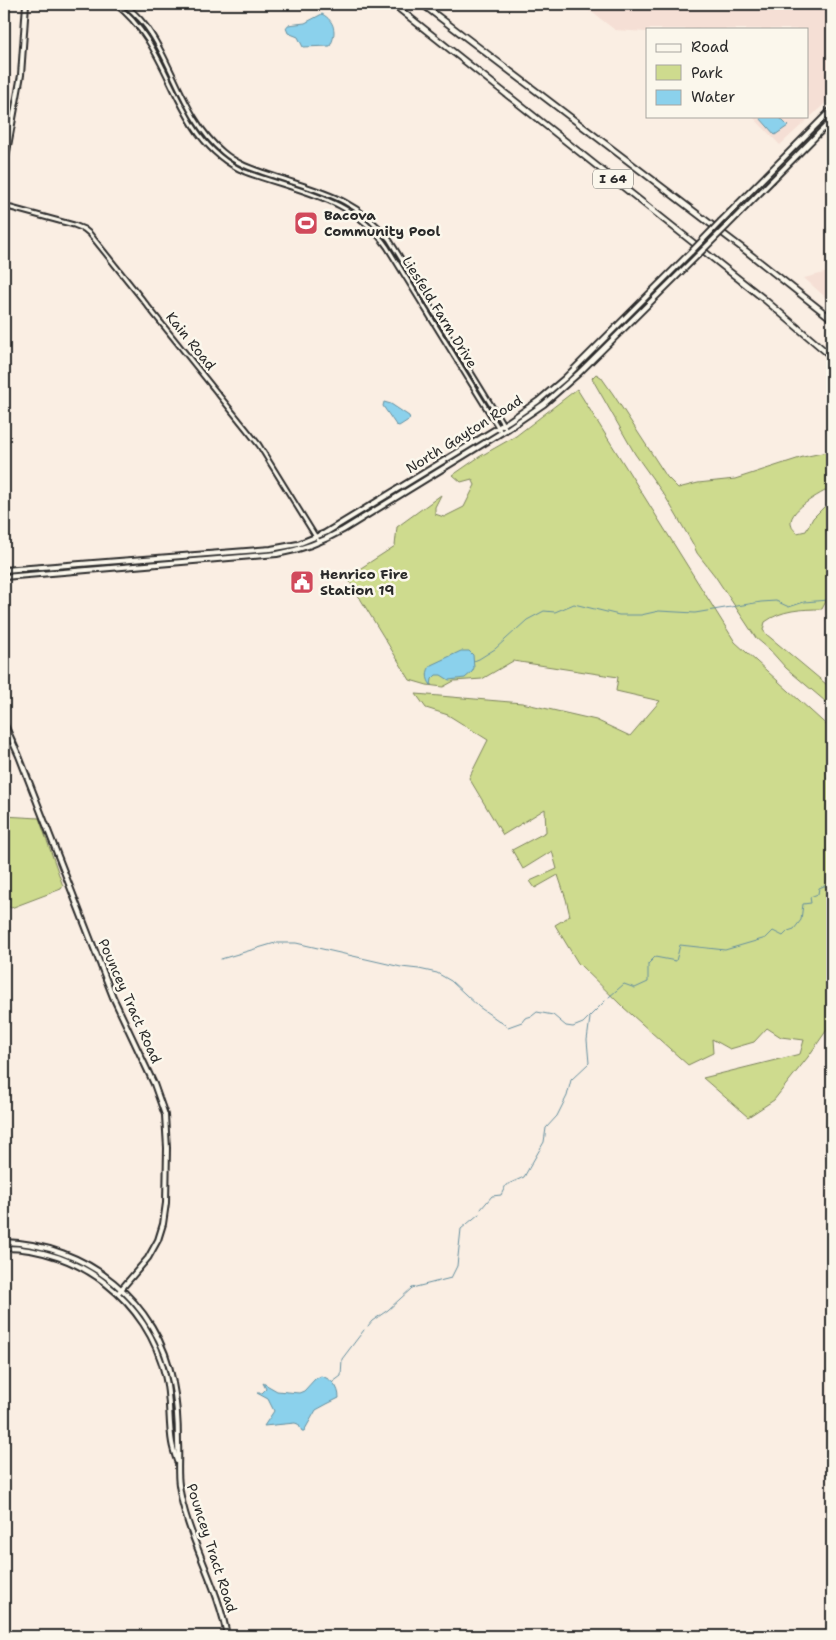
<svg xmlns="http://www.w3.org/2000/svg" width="836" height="1640" font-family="'Shantell Sans',sans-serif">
<rect width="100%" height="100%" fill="#faeee3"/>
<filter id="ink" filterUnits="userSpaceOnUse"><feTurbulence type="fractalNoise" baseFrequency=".02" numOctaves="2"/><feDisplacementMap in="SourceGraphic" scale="10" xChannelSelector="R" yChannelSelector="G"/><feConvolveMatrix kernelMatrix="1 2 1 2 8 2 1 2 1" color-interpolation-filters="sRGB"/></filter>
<g filter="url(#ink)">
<g fill="#f5dfd5">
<path d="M577,4h254l1,1v92l-52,48 -28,-29h55v-87h-160v3l-32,-2 -22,-17z"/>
<path d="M832,271v32l-28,-25z"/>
</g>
<g fill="#cedb8e" stroke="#7c835c">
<path d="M596,374l5,3 12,17 54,83 11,11 20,-5 37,-4 68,-22 29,-6v36c-10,6 -48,24 -40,40 0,1 5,6 5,6l9,-2 7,-13 12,-12c7,12 8,12 1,24l6,6v54l-10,19c-20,0 -41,1 -57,13l-2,8 3,4 66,55v18l-46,-39 -17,-19 -13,-11 -41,-62 -18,-23 -4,-9 -28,-48 -30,-42 -41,-72 -2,-4z"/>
<path d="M577,389l158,253 97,88v295l-1,-1 -23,33 -34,43 -26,17 -45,-39 97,-24 4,-14 -23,-3 -14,-9 -13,14 -24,7 -18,-10 1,14 -25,12 -65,-58 -45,-44 -23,-38 15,-9 -4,-17 -8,-24 -23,13 -5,-7 27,-12 -5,-18 -29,18 -11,-19 34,-18 -1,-23 -42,26 -34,-57 19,-38 -40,-25 -22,-7 -10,-14 106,9 74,17 34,16 30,-35 -44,-10 2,-14 -105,-16 -31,18 -28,2 -11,6 -16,-2 -17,-5 -63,-103 48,-31 2,-19 44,-32 -6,12v7l9,3 20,-10 11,-22 -3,-6 -11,3 -8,-7 26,-18 37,-21z"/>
<path d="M4,816l35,2 24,68 -2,3 -50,19 -6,-4z"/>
</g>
<g fill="#8bd1ec" stroke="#658f9f">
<path d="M322,14c13,7 15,19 8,32l-27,1 -5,-10 -10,-4 -2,-5 2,-3 17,-2z"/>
<path d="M762,116h16l10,10 -13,9 -15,-17z"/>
<path d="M384,402l7,2 18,12 1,3 -11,7 -3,-1 -13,-19z"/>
<path d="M461,651h8l4,4 1,13 -2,4 -7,6 -16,2 -8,-5h-5l-4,4 -1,6c-5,-6 -5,-14 0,-20z"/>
<path d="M321,1376c11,3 18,11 18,22l-12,6 -11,6 -12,21h-2l-4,-7 -3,-1 -31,3 10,-15 -6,-12 -11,-6h5l4,-4 -3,-6 14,8 22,2 5,-2 11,-12z"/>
</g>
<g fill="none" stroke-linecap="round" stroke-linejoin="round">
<g stroke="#658f9f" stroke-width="1">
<path d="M474,661l5,-2 16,-10 32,-29 17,-9 11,1 19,-8 45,11h22l18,-4 36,2 66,-11 15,-1 13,6 15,-5 24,-2 4,-2"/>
<path d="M221,959l54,-16h21l105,24 18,2 18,4 14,8 28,26 29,20 14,-5 3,-4 7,-2 5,-4 16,3 13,11 7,1 10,-4 22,-22"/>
<path d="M609,997l15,-13 11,4 13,-6v-18l7,-7 21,4 4,-16 45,5 41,-12 7,-7 10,5 5,-5 6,-2 7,-9 2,-16 8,-1 -1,-6 8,-3 1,-6 5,-2h8"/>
<path d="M481,1209l11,-13 9,-1 5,-10 18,-8 20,-35 2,-14 11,-12 10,-20 4,-16 18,-17 -2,-23 3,-22"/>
<path d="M368,1326l4,-5 16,-11 24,-22 39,-10 6,-12 4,-37 18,-15"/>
<path d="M333,1382l8,-6 1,-17 22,-29"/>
</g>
<g stroke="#2b2b2b" stroke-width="7">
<g id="tertiary">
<path d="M115,4c61,46 56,135 130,168 54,20 107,25 142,75l114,185"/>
<path d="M124,4c11,9 21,19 28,31 24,38 35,87 71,117 15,13 33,18 51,24 48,16 82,22 115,63l117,190"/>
<path d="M4,206l70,19 10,4 6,5 169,211 60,97"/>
</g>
</g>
<g stroke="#2b2b2b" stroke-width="8">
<g id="secondary">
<path d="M4,168l17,-93 5,-71"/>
<path d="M721,221l111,-112"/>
<path d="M727,226l105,-106"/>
<path d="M4,570l267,-21 27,-5 27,-11 184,-112 29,-20 27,-23 126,-126"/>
<path d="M4,577l273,-23c24,-4 45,-12 66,-24l166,-102 35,-24 35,-31 118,-117"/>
<path d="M4,723l15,33 94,241 41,87 11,31 2,33 -1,55 -3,21 -5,16 -10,18 -30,35"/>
<path d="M4,1242c82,2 154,59 169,141 4,19 5,40 5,60 1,14 -1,28 1,42 7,51 39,99 48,151"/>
<path d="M4,1248c75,0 144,53 161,127 6,23 3,45 7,68 1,6 3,12 5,18"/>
</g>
</g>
<g stroke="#2b2b2b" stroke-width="8">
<g id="motorway">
<path d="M393,4l371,295 68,58"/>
<path d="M422,4l324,247 86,68"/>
</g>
</g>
<use href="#tertiary" stroke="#fbf7ec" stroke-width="3"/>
<use href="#secondary" stroke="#fbf7ec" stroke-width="4"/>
<use href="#motorway" stroke="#fbf7ec" stroke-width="4.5"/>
<g stroke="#2b2b2b" stroke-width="8" stroke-linecap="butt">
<g id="secondary-bridge">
<path d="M691,252l30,-31"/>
<path d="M697,256l30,-30"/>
</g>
</g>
<use href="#secondary-bridge" stroke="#fbf7ec" stroke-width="4"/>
</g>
</g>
<defs>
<g id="stadium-square" transform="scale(1.25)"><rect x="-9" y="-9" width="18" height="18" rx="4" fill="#d1495b" stroke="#fbf7ec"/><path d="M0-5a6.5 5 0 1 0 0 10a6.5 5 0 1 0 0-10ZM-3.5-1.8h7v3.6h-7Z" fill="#fff"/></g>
<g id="civic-square" transform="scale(1.25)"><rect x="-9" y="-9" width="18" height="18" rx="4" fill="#d1495b" stroke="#fbf7ec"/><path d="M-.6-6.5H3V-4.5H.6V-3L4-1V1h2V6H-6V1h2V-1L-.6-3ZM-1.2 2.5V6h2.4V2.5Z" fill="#fff"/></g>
</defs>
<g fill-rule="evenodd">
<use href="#stadium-square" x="306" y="223"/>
<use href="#civic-square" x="302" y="582"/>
</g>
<g text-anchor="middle" stroke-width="5" stroke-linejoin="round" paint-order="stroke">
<rect fill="#fbf7ec" stroke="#696865" stroke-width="1" x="593" y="169.5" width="40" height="19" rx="4"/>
<g font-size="12" font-weight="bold" fill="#2b2b2b">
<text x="613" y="183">I 64</text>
</g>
<g font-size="14" font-weight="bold" fill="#2b2b2b" stroke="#fbf7ec" text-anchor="start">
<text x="324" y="220">Bacova<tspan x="324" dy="16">Community Pool</tspan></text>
<text x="320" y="579">Henrico Fire<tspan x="320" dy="16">Station 19</tspan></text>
</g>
<g font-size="14" fill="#2b2b2b" stroke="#fbf7ec">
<text transform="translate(440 312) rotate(58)" y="5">Liesfeld Farm Drive</text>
<text transform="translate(191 341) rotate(51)" y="5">Kain Road</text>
<text transform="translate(464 434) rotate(-32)" y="5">North Gayton Road</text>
<text transform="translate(130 1001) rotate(66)" y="5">Pouncey Tract Road</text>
<text transform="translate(212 1548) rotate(72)" y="5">Pouncey Tract Road</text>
</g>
</g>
<rect width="836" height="1640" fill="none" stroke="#fbf7ec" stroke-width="20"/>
<rect x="10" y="10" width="816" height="1620" fill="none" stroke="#2b2b2b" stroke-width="2" filter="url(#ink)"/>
<rect x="646" y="28" width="162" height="90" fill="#fbf7ec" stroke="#a8a59f"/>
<rect x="656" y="44" width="25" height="8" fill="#fbf7ec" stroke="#a8a59f"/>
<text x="691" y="52" font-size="15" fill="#2b2b2b">Road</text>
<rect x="656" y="65" width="25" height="15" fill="#cedb8e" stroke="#a8a59f"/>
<text x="691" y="78" font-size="15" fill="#2b2b2b">Park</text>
<rect x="656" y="90" width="25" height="15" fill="#8bd1ec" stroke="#a8a59f"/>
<text x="691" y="102" font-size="15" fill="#2b2b2b">Water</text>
</svg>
